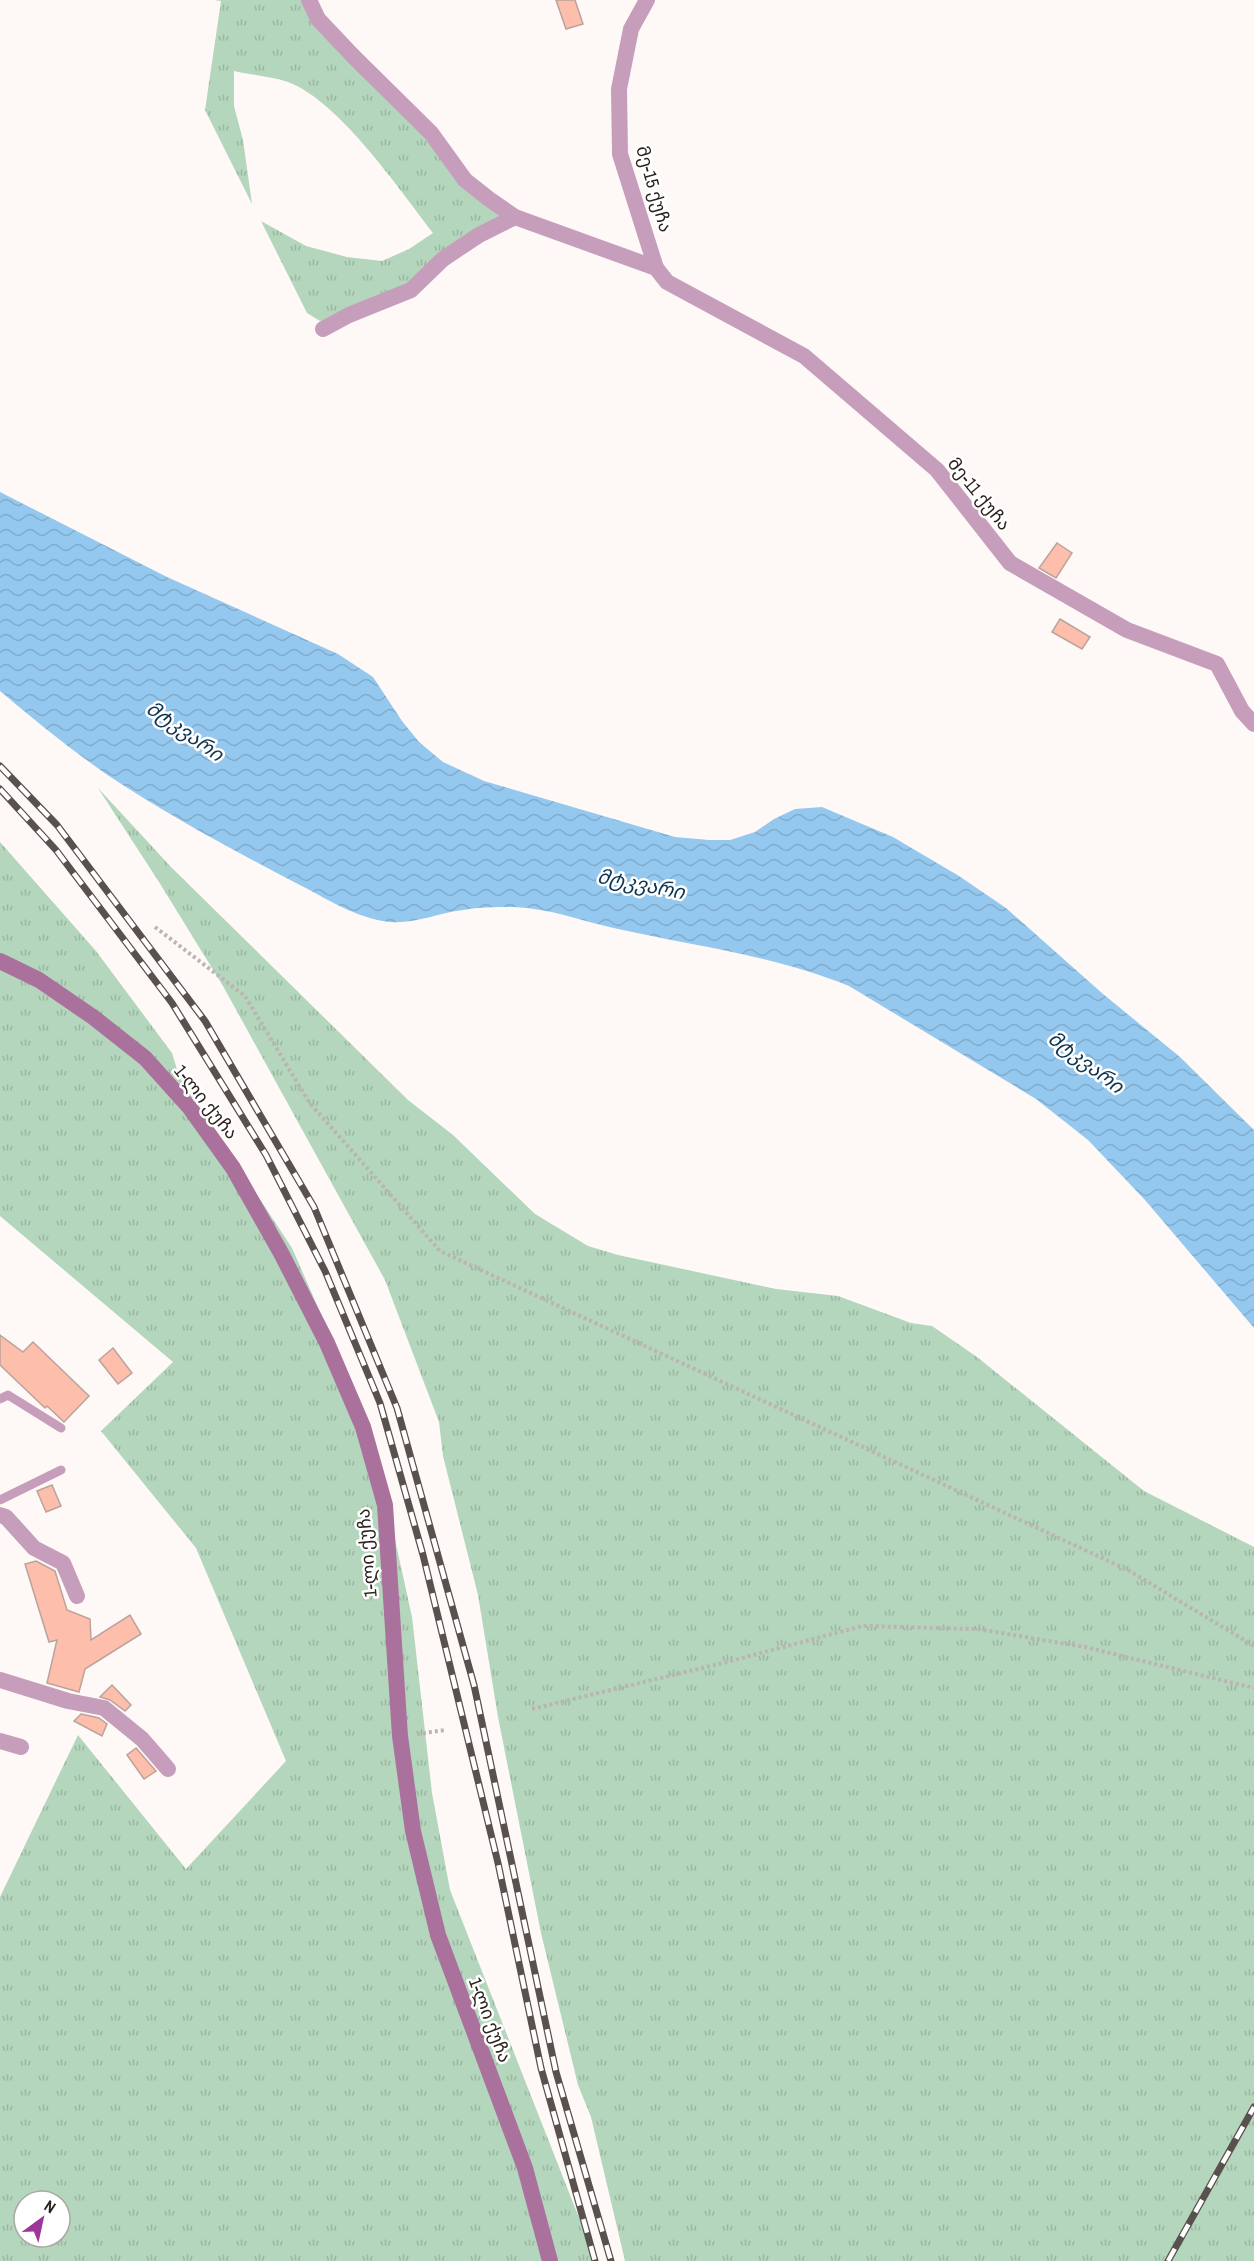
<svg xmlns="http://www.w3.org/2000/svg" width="1254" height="2261" font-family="'Archivo Narrow','Noto Sans Georgian',sans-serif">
<defs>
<pattern id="grass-tufts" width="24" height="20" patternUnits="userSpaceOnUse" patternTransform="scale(1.5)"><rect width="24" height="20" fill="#b3d6bc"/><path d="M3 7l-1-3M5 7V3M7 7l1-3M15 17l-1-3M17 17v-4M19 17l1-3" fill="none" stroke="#9ab7a1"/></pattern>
<pattern id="water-waves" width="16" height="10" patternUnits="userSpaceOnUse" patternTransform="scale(1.5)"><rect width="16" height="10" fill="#95c8ef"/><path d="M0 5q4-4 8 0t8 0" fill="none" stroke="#81accc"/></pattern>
</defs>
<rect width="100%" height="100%" fill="#fef9f7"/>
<g fill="url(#grass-tufts)" fill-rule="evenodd">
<path d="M214,0h95l156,180 50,37 -104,73 -62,25 -29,6 -13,-8 -46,-92 45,25 41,11 35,4 27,-12 24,-16c-34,-44 -94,-132 -145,-151 -17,-6 -37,-7 -54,-11v35l9,34 9,64 -47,-94 16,-109z"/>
<path d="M98,788l73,79 237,233 45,35 82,79 53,32 30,9 158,34 62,7 73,27 21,3 45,31 167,134 110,56v714h-629l-34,-144 -13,-32 -37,-152 -43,-216 -20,-122 -35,-139 -4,-34 -54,-142 -162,-294 -64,-104z"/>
<path d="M0,842l96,109 76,102 7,23 113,172 78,178 42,191 20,176 18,97 146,371h-596v-364l78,-162 108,134 100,-108 -90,-213 -95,-117 72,-69 -173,-146zM24,2201h36v36h-36z"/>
</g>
<path fill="url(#water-waves)" d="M0,492l167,85 171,77 35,23 29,44 17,21 24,20 41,19 191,56 34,3h21l25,-8 19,-13 21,-10 27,-2 71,30 66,39 47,32 97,86 77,63 74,73v198l-109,-128 -57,-60 -52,-41 -187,-113c-73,-30 -154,-40 -231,-57 -34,-7 -68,-21 -104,-22 -17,0 -34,0 -51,3 -25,3 -48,14 -73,12 -33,-3 -66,-25 -94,-39 -65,-34 -130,-69 -190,-109 -37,-26 -72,-54 -106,-83z"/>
<g fill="#fdbeac" stroke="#bba39c" stroke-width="1.5">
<path d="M556,0h19l8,24 -17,5z"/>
<path d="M1057,543l15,10 -16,25 -17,-10z"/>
<path d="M1060,619l30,18 -8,12 -30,-17z"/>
<path d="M0,1335l23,17 10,-10 56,54 -25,26 -17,-16 -2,2 -45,-43z"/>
<path d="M113,1348l19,25 -14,11 -19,-24z"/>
<path d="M52,1485l9,21 -15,6 -9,-21z"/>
<path d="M36,1561l19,10 12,39 23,9 1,21 39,-25 11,19 -56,35 -6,23 -32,-9 10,-43 -8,2 -24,-78z"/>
<path d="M112,1685l19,20 -6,6 -15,-11 -10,-3z"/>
<path d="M81,1714l18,4 8,6 -5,12 -28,-15z"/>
<path d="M136,1748l20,23 -12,8 -17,-24z"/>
</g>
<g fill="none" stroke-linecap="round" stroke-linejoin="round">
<g stroke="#bbb4b2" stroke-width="4" stroke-dasharray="3 3" stroke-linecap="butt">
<path d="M155,927l90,69 64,106 131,149 688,319 126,76"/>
<path d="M532,1709l199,-48 131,-35 115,3 108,18 169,41"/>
<path d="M417,1734l28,-4"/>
</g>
<g stroke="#c69ebc" stroke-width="9">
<path d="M0,1399l8,-4 53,33"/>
<path d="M0,1500l61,-30"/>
</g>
<g stroke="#c69ebc" stroke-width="16">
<path d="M309,0l9,19 36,38 77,76 34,47 24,19 26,18 141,51"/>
<path d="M647,0l-16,29 -12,60 1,65 36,114 11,14 137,74 133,114 73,93 117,67 90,34 25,47 12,13"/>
<path d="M323,329l26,-14 62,-25 32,-31 36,-24 36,-18"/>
<path d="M0,1515l6,2 28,31 29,15 14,33"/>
<path d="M0,1680l68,21 36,7 38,31 26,30"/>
<path d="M0,1741l21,6"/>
</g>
<path stroke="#aa719d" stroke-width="16" d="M0,961l39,19 54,37 52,41 45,50 43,60 48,85 46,90 36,84 22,78 15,231 13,95 25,104 87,233 25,93"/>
<g stroke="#59514e" stroke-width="7">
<g id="rail">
<path d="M0,766l57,59 148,196 109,186 83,201 77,277 82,387 55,189"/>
<path d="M0,789l56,61 116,153 94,152 59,116 55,132 43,152 75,308 43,205 54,193"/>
<path d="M1168,2261l86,-154"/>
</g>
</g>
<use href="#rail" stroke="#fff" stroke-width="4.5" stroke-dasharray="14" stroke-linecap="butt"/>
</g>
<g text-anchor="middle" stroke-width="5" stroke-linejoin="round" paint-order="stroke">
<g font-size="18" fill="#2c231f" stroke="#fff">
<text transform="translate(654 189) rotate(74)" y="6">მე-15 ქუჩა</text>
<text transform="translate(979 494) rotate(51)" y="6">მე-11 ქუჩა</text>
<text transform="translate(206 1102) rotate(51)" y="6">1-ლი ქუჩა</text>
<text transform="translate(367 1553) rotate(-95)" y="6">1-ლი ქუჩა</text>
<text transform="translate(490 2020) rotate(69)" y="6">1-ლი ქუჩა</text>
</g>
<g font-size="20" font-style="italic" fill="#0e3550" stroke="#fff">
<text transform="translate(185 731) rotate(35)" y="7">მტკვარი</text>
<text transform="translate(641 884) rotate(11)" y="7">მტკვარი</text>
<text transform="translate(1086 1062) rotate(37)" y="7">მტკვარი</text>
</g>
</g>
<g transform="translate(42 2219) rotate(33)"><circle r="28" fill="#ffffff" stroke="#aba7a5" stroke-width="1.5"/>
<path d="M0-4.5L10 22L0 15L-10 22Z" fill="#9e3598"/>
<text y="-9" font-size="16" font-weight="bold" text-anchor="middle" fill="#2c231f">N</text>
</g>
</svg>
